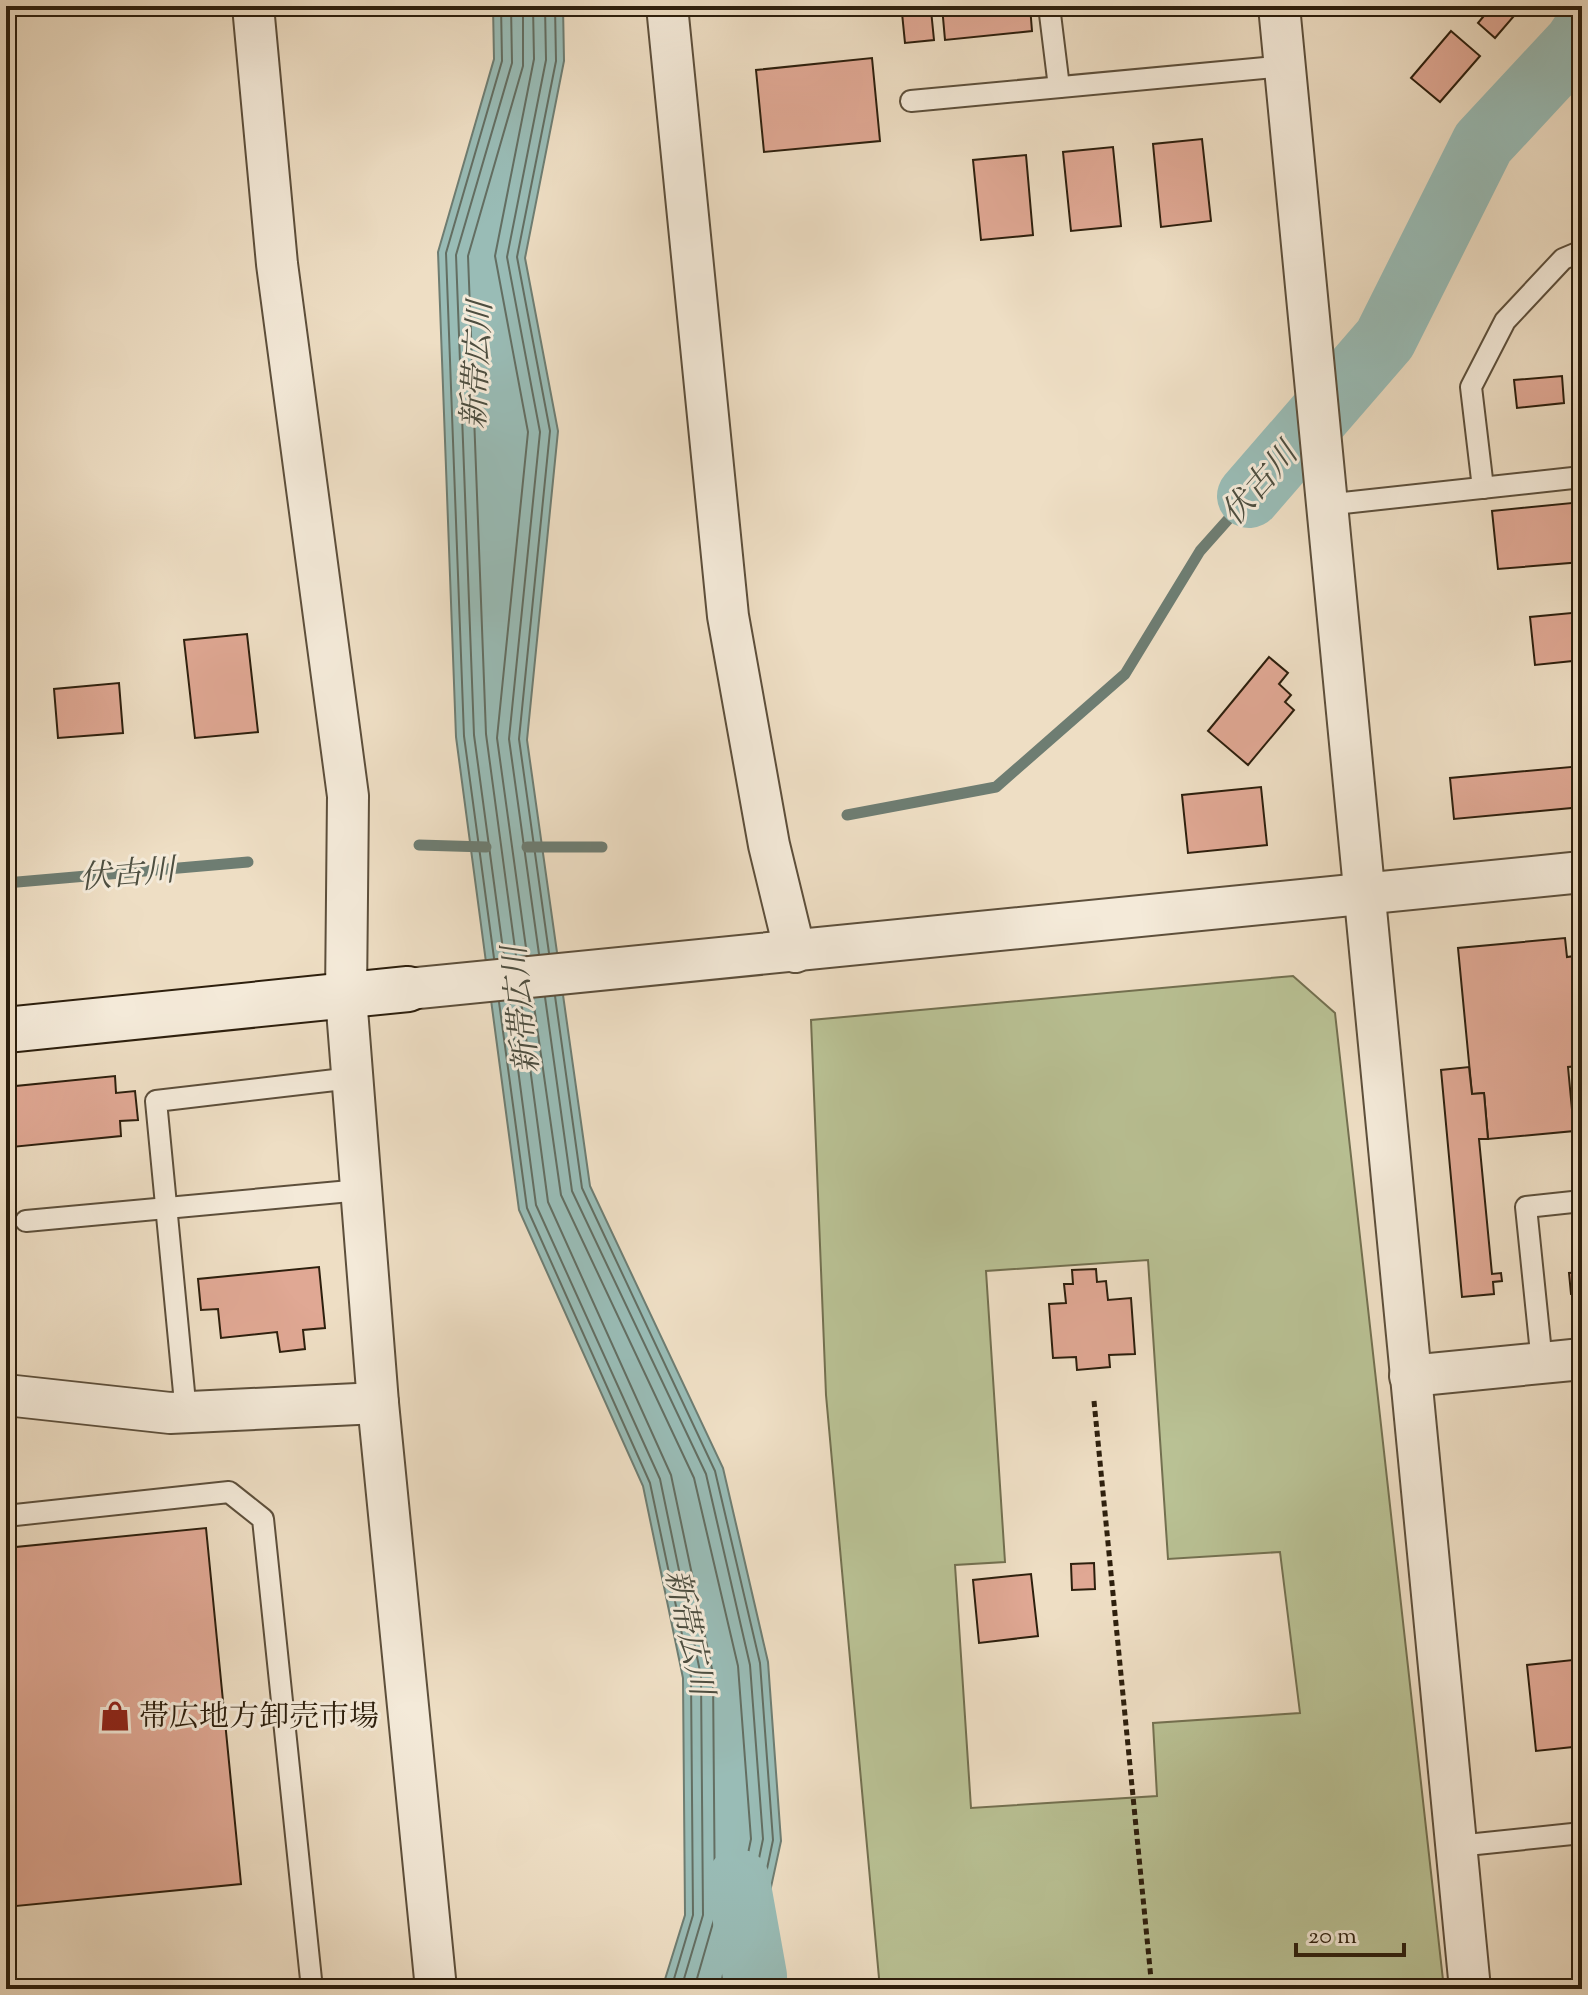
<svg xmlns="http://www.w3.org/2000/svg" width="1588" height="1995" font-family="'Sorts Mill Goudy','Noto Serif JP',serif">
<rect width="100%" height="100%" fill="#eedec4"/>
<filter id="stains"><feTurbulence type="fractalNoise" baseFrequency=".0025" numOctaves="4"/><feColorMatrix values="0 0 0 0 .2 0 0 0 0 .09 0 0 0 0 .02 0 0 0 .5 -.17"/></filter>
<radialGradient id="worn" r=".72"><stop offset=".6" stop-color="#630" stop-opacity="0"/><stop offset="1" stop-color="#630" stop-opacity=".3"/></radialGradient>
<path fill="#b9c194" stroke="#737050" stroke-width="2" fill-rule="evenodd" d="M1293,976l42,37 109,976h-564l-54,-594 -15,-375zM1148,1260l20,299 112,-7 20,161 -147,10 4,73 -186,12 -16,-243 50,-3 -19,-291z"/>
<path fill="#99bcb6" stroke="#6e7d72" stroke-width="2" d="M493,6h70l1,55 -39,197 33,173 -31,309 63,446 133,282 45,194 13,179 -32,148h-87l23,-74 -2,-237 -40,-192 -124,-276 -63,-473 -18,-485 56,-193z"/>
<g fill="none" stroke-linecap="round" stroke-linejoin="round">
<g stroke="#636e62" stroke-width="2">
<path d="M549,953l-30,-214 31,-308 -33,-174 39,-196 -1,-55"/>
<path d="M539,954l-30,-215 31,-307 -33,-175 39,-197 -1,-54"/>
<path d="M527,955l-30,-217 31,-306 -33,-176 39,-197 -1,-53"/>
<path d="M516,956l-30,-222 -18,-478 55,-190v-60"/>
<path d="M504,957l-30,-222 -18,-480 56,-192 -1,-57"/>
<path d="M494,958l-30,-222 -18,-483 56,-192 -1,-55"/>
<path d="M555,996l27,192 133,283 45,192 13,177 -31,149"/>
<path d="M545,997l27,194 134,283 44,191 13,174 -31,150"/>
<path d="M533,999l28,196 133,283 44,188 13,173 -31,150"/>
<path d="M521,1000l27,202 123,273 42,199 2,242 -21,73"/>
<path d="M509,1001l27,204 124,274 41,197 2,239 -22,74"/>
<path d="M499,1002l28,206 123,275 41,194 2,238 -22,74"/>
</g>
<g stroke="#6e7d72" stroke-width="11">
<path d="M847,815l149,-28 129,-113 75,-123 49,-55"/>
<path d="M419,845l67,2"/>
<path d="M527,847h75"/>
<path d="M6,883l242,-21"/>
</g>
<g stroke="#99bcb6" stroke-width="64">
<path d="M1249,496l136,-157 98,-196 93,-100 6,-9"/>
<path d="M738,1881l17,95v13"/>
</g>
</g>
<g fill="#e0a894" stroke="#2d1f0d" stroke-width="2">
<path d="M942,6h88l2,25 -87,9z"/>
<path d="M1196,6h33v8l-32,2z"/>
<path d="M1492,6h24l4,3 -25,29 -17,-15z"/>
<path d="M931,10l3,30 -29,3 -3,-30z"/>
<path d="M1451,31l29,25 -40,46 -29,-24z"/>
<path d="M872,58l8,83 -116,11 -8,-82z"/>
<path d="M1202,139l9,82 -50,6 -8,-83z"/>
<path d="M1113,147l8,79 -50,5 -8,-79z"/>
<path d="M1026,155l7,80 -52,5 -8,-80z"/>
<path d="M1562,376l2,27 -47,5 -3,-28z"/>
<path d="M1582,395v42h-2l-4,-41z"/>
<path d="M1582,502v60l-84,7 -6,-58z"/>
<path d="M1582,612v48l-47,5 -5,-48z"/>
<path d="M247,634l11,98 -63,6 -11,-98z"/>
<path d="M1269,657l19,16 -9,11 12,11 -6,7 9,8 -46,55 -40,-34z"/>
<path d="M119,683l4,50 -65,5 -4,-49z"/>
<path d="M1582,766v41l-128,12 -4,-41z"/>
<path d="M1261,787l6,58 -79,8 -6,-58z"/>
<path d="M1565,938l2,19 15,-2v77l-6,1 3,33 -11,1 6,64 -86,8 -4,-46 -12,1 -14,-146z"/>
<path d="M1469,1067l3,27 12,-1 4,46h-9l13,135 9,-1 1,8 -9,1 1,12 -32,3 -21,-227z"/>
<path d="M115,1076l1,17 19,-2 3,29 -18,1 1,15 -109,11 -6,-60z"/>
<path d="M319,1267l6,61 -22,2 2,19 -25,3 -3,-20 -56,6 -3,-29 -17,1 -3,-31z"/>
<path d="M1096,1269l1,13 9,-1 2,19 23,-2 4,56 -26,1 1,12 -33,3 -1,-13 -23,1 -4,-54 17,-1 -2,-19h9l-1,-14z"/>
<path d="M1582,1272v21l-11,1 -2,-21z"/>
<path d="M206,1528l35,356 -235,23v-359z"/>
<path d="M1094,1563l1,26 -23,1 -1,-26z"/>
<path d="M1031,1574l7,62 -59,7 -6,-63z"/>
<path d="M1582,1659v87l-46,5 -9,-86z"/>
</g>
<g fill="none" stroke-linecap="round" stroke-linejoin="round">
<g stroke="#5d4f3b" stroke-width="24">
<g id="lane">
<path d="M1049,6l10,81"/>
<path d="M911,101l374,-35"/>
<path d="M1483,488l-12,-101 34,-66 58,-62 19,-8"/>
<path d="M1325,505l257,-28"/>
<path d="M26,1221l335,-31"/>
<path d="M1542,1363l-16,-156 56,-6"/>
<path d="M186,1413l-30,-312 196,-23"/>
<path d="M6,1516l223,-24 34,27 49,470"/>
<path d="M1457,1846l125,-13"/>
</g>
</g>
<g stroke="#5d4f3b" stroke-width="44">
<g id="street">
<path d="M253,6l24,258 71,532 -2,201 32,406 58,586"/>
<path d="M667,6l61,610 41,229 26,107"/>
<path d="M1279,6l191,1983"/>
<path d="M408,989l1174,-117"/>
<path d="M1410,1376l172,-17"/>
<path d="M6,1395l164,18 208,-10"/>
</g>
</g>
<g stroke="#2d1f0d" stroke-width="48">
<path id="secondary" d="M6,1030l402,-41"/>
</g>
<path stroke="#2d1f0d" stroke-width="5" stroke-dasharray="6 4" stroke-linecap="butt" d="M1094,1401l58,588"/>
<use href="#lane" stroke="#f4ead9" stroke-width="20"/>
<use href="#street" stroke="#f4ead9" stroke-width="40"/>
<use href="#secondary" stroke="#f4ead9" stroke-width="44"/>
</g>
<defs>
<g id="shop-bare" transform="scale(2.4)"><path d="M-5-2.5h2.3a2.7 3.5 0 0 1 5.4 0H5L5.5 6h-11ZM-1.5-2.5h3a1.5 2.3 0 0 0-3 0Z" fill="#8f2418" stroke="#f4ead9" stroke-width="2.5" paint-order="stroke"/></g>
</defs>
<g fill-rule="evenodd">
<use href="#shop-bare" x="115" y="1716"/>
</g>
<g text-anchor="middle" stroke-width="6" stroke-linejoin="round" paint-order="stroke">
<g font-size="30" fill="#2d1f0d" stroke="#f4ead9" text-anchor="start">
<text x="139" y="1726">帯広地方卸売市場</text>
</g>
<g font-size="32" font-style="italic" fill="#4d4e40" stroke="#f4ead9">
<text transform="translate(476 365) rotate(-87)" y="11">新帯広川</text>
<text transform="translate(1259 483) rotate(-49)" y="11">伏古川</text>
<text transform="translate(127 873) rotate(-5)" y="11">伏古川</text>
<text transform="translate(520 1010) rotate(-96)" y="11">新帯広川</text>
<text transform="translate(690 1632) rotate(78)" y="11">新帯広川</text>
</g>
</g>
<rect width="1588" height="1995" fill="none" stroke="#eedec4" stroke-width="32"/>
<rect x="8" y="8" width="1572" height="1979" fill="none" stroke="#2d1f0d" stroke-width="4"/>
<rect x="16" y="16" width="1556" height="1963" fill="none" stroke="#2d1f0d" stroke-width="2"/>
<path d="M1296 1943v12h108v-12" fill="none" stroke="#2d1f0d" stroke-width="4"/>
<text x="1308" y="1943" font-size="24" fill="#2d1f0d" stroke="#f4ead9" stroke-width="6" paint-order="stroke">20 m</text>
<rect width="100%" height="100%" filter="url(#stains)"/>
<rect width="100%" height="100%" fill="url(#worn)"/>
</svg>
